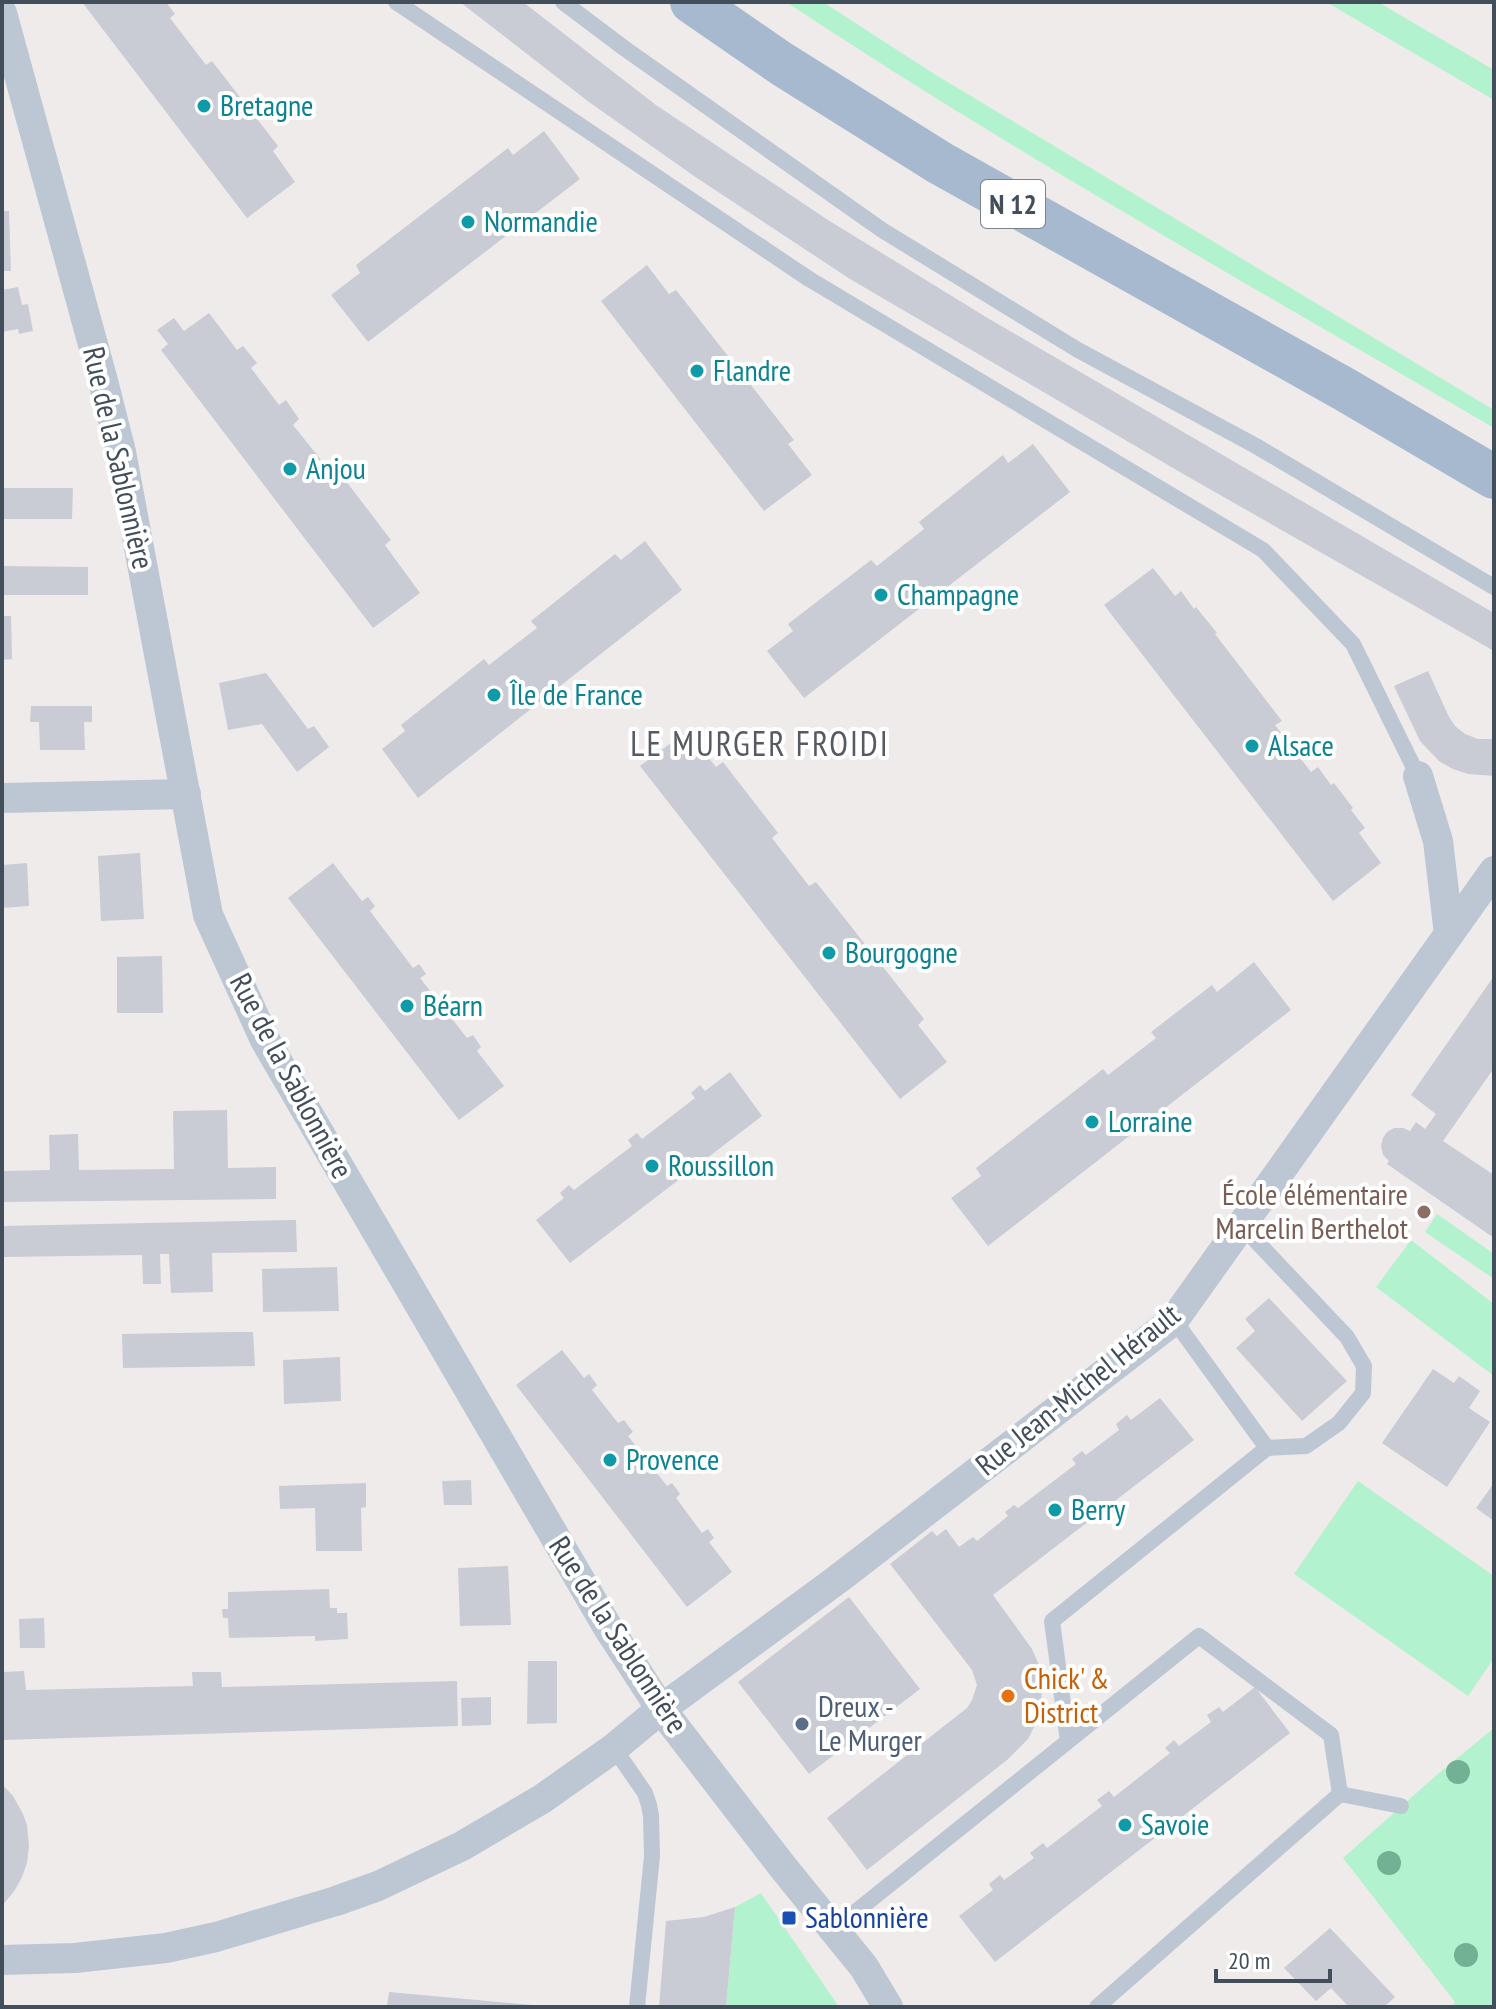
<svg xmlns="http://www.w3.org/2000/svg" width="1496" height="2009" font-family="'PT Sans Narrow',sans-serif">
<rect width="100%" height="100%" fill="#efebeb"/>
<g fill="#b3f2cf">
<path d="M786,2h37l108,70 563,338v18c-238,-139 -478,-274 -708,-426z"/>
<path d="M1326,2h52l116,68v30z"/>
<path d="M1437,1214l57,40v25l-69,-47z"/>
<path d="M1411,1240l83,64v72l-118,-89z"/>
<path d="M1358,1481l136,95v82l-26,38 -174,-122z"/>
<path d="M1494,1728v279h-43l4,-5 -112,-144 96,-85z"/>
<path d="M761,1893l78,114h-113l9,-100z"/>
</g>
<g fill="#c9ccd4">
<path d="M82,2h84l9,12 -5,4 36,47 6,-4 66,85 -5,5 22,31 -48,36z"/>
<path d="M460,2h63l133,103 172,115 158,97 508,296v38l-309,-176 -335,-196 -156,-103 -105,-74z"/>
<path d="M544,131l36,48 -212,163 -37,-47 29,-22 -4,-8 152,-117 5,7z"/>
<path d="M2,211h7l2,60h-9z"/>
<path d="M647,265l22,29 7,-4 118,150 -6,4 24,31 -48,36 -163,-210z"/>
<path d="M18,287l4,18 6,-1 5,27 -14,3 -1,-5 -16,3v-42z"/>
<path d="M209,313l28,37 6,-4 14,17 -6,5 28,37 7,-5 13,19 -6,6 37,46 6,-3 55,72 -6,5 35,48 -47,35 -212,-278 7,-6 -11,-14 17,-12 10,13z"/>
<path d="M1033,444l37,48 -266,206 -37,-47 26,-20 -5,-7 83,-64 6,6 47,-37 -5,-7 84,-67 5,8z"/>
<path d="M2,488h71l-1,31h-70z"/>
<path d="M645,541l37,49 -264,208 -36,-49 23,-18 -4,-6 83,-66 5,6 48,-37 -6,-7 84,-67 6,6z"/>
<path d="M2,566l86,1v28h-86z"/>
<path d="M1153,568l22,28 6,-5 13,18 2,-2 21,26 -2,1 67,87 -7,4 36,47 7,-5 13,18 3,-2 19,25 -2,2 14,18 -6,5 22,30 -48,38 -229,-296z"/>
<path d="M2,616h9l1,43 -10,1z"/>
<path d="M1428,671l21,46 6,9 10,8 13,5h16v37l-26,-2 -15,-5 -14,-8 -19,-20 -26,-55z"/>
<path d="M266,673l42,56 6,-3 15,21 -32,25 -35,-48 -34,6 -9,-47z"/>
<path d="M31,706h61v16h-8l1,28h-45l-1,-28h-9z"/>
<path d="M687,731l29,36 7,-5 55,71 -6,5 37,48 7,-4 108,137 -6,6 29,37 -47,37 -260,-333z"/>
<path d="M140,853l4,66 -43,2 -3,-65z"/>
<path d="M27,863l2,43 -27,2v-43z"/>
<path d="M333,863l29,38 6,-4 7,9 -5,5 43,57 6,-4 7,10 -6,4 47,60 6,-3 8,12 -4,4 27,35 -45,34 -171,-222z"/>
<path d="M162,956l1,57h-46v-56z"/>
<path d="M1254,962l37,48 -303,236 -37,-48 30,-22 -5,-8 127,-99 5,6 48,-37 -5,-6 61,-47 5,7z"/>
<path d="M1494,976v92l-51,73 51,34v63l-107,-74 2,-3 -6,-6 -2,-9 2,-8 4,-6 7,-4h9l7,3 6,-9 9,7 11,-15 -25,-19z"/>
<path d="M730,1072l32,44 -192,147 -34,-43 28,-22 -4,-5 9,-8 5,5 58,-44 -4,-6 9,-7 5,6 53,-41 -4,-5 9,-8 5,6z"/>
<path d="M227,1110l1,58 48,-1v32l-274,3v-31l48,-1 -1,-35 29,-1 1,36 95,-1 -1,-58z"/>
<path d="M296,1220l1,32 -85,1 1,39 -42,1 -2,-39h-9l1,30h-18l-1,-29 -140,2v-31z"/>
<path d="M337,1267l2,44 -76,1 -1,-43z"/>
<path d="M1269,1298l78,83 -45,40 -66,-73 19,-17 -10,-12z"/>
<path d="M234,1332h19l2,34 -132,2 -1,-34z"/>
<path d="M562,1350l22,28 5,-4 8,11 -5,5 26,33 6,-3 9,12 -5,4 39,50 5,-3 8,11 -4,4 26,35 6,-4 6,9 -5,4 23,30 -45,35 -171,-222z"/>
<path d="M340,1357l1,44 -57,3 -1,-44z"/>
<path d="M1433,1369l21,14 5,-7 21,15 -11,17 21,14 -43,65 -65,-44z"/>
<path d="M1160,1398l34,42 -201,155 39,54 8,18 2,19 -1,22 -6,17 -7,14 -21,21 -140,110 -40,-52 140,-110 5,-8 5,-15 -5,-15 -82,-106 42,-33 5,5 9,-7 13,18 14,-10 4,4 31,-25 -3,-4 9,-7 4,3 58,-44 -4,-5 10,-8 4,4 33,-25 -3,-6 11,-9 4,5z"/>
<path d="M471,1480l1,25h-28l-2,-24z"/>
<path d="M366,1483v24l-5,1 1,43h-46l-1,-43 -35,1 -1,-23z"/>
<path d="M1494,1483v38l-18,-13z"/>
<path d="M508,1566l3,59 -51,1 -2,-58z"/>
<path d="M329,1589l1,19h7v5h10l1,26 -33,2v-5l-86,2 -1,-20h-5l-1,-9h6v-17z"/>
<path d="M849,1597l71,92 -111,85 -71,-92z"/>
<path d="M44,1618l1,30h-25l-1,-29z"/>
<path d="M528,1661h29v62l-30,1z"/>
<path d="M24,1671l2,19 167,-4 -1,-14h29l1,15 235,-6 1,45 -456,14v-68z"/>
<path d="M1255,1687l35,46 -295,229 -36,-46 34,-26 -4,-6 11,-9 4,5 30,-22 -4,-5 13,-10 4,5 55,-42 -5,-6 12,-9 5,6 56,-44 -5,-5 9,-8 5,6 32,-24 -4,-7 12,-8 4,5z"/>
<path d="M491,1697v28l-29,1 -1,-28z"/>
<path d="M2,1784l11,12 10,18 4,11 2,21 -2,17 -5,14 -7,13 -13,16z"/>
<path d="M735,1907l-9,100h-67l7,-86 38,-4z"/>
<path d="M1330,1928l65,69 -11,10h-35l-18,-19 -15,13 -32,-33z"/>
<path d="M389,1992l143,13v2h-145z"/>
</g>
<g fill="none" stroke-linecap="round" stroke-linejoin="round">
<g stroke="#bcc7d3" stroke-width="16">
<path d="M396,2l413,277 454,271 90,94 65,132"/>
<path d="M563,2l61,46 258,182 196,120 178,96 238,141"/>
<path d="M1241,1225l106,112 17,29 -1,27 -24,30 -33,23 -39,2"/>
<path d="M1068,1741l-16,-120 215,-173 -93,-128"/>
<path d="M614,1748l31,45 4,12 2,11 1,40 -15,151"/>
<path d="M1340,1794l61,12"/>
<path d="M833,1930l366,-294 132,99 9,59 -243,213"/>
</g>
<g stroke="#bcc7d3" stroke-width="30">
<path d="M2,13l101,368 18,71 87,463 57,125 342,586 54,83 121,157 82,101 24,40"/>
<path d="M1418,776l20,65 11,93"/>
<path d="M2,798l184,-4"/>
<path d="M2,1960l73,-2 91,-10 50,-11 120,-36 42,-15 84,-40 80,-47 72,-51 47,-39 177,-130 336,-259 320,-449"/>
</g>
<path stroke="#a7b9ce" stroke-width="44" d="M692,2l90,62 158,99 404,226 150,88"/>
</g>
<g fill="#73b194">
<circle cx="1458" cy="1772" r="12"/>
<circle cx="1389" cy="1863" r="12"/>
<circle cx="1466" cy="1955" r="12"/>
</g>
<g fill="#0f9aa8" stroke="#fff" stroke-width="3">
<circle cx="204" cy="106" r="8"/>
<circle cx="468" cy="222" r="8"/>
<circle cx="697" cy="371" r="8"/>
<circle cx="290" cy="469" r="8"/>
<circle cx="881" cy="595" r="8"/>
<circle cx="494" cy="695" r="8"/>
<circle cx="1252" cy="746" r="8"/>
<circle cx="829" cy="953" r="8"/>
<circle cx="407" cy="1006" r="8"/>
<circle cx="1092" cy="1122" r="8"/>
<circle cx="652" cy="1166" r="8"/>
<circle cx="610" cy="1460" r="8"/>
<circle cx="1055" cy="1510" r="8"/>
<circle cx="1125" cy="1825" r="8"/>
</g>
<circle fill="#8d6e63" stroke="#fff" stroke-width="3" cx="1424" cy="1212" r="8"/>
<circle fill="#e8710a" stroke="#fff" stroke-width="3" cx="1008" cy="1696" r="8"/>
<circle fill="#5c6f8a" stroke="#fff" stroke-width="3" cx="802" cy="1724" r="8"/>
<rect fill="#1a4fb4" stroke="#fff" stroke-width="3" x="781" y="1910" width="16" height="16" rx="4"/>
<g text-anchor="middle" stroke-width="8" stroke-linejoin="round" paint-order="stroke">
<rect fill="#fff" stroke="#7b838c" stroke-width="2" x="981" y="180" width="64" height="48" rx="6"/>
<g font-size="28" font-weight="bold" fill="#424e5a">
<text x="1013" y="214">N 12</text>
</g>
<g font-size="30" fill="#0d838f" stroke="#fff" text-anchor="start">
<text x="220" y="116">Bretagne</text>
<text x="484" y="232">Normandie</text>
<text x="713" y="381">Flandre</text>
<text x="306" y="479">Anjou</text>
<text x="897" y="605">Champagne</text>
<text x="510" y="705">Île de France</text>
<text x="1268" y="756">Alsace</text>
<text x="845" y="963">Bourgogne</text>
<text x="423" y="1016">Béarn</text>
<text x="1108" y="1132">Lorraine</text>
<text x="668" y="1176">Roussillon</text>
<text x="626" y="1470">Provence</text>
<text x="1071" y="1520">Berry</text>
<text x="1141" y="1835">Savoie</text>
</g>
<g font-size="30" fill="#424e5a" stroke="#fff">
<text transform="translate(118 458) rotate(77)" y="10">Rue de la Sablonnière</text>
<text transform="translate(291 1076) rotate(62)" y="10">Rue de la Sablonnière</text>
<text transform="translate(1078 1390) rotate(-39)" y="10">Rue Jean-Michel Hérault</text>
<text transform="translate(618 1635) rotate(57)" y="10">Rue de la Sablonnière</text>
</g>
<g font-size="30" fill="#785e54" stroke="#fff" text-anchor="end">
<text x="1408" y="1205">École élémentaire<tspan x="1408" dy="34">Marcelin Berthelot</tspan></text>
</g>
<g font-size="30" fill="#c56008" stroke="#fff" text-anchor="start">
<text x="1024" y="1689">Chick' &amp;<tspan x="1024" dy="34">District</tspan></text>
</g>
<g font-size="30" fill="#4e5e75" stroke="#fff" text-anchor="start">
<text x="818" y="1717">Dreux -<tspan x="818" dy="34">Le Murger</tspan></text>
</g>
<g font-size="30" fill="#164399" stroke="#fff" text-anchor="start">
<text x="805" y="1928">Sablonnière</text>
</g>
<g font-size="34" letter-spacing="2" fill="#575b61" stroke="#fff">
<text x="760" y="756">LE MURGER FROIDI</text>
</g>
</g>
<rect width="1496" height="2009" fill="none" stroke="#424e5a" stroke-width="8"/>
<path d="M1216 1969v12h114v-12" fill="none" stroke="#424e5a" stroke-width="4"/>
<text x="1228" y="1969" font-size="24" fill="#424e5a" stroke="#ffffff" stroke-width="6" paint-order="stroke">20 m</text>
</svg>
